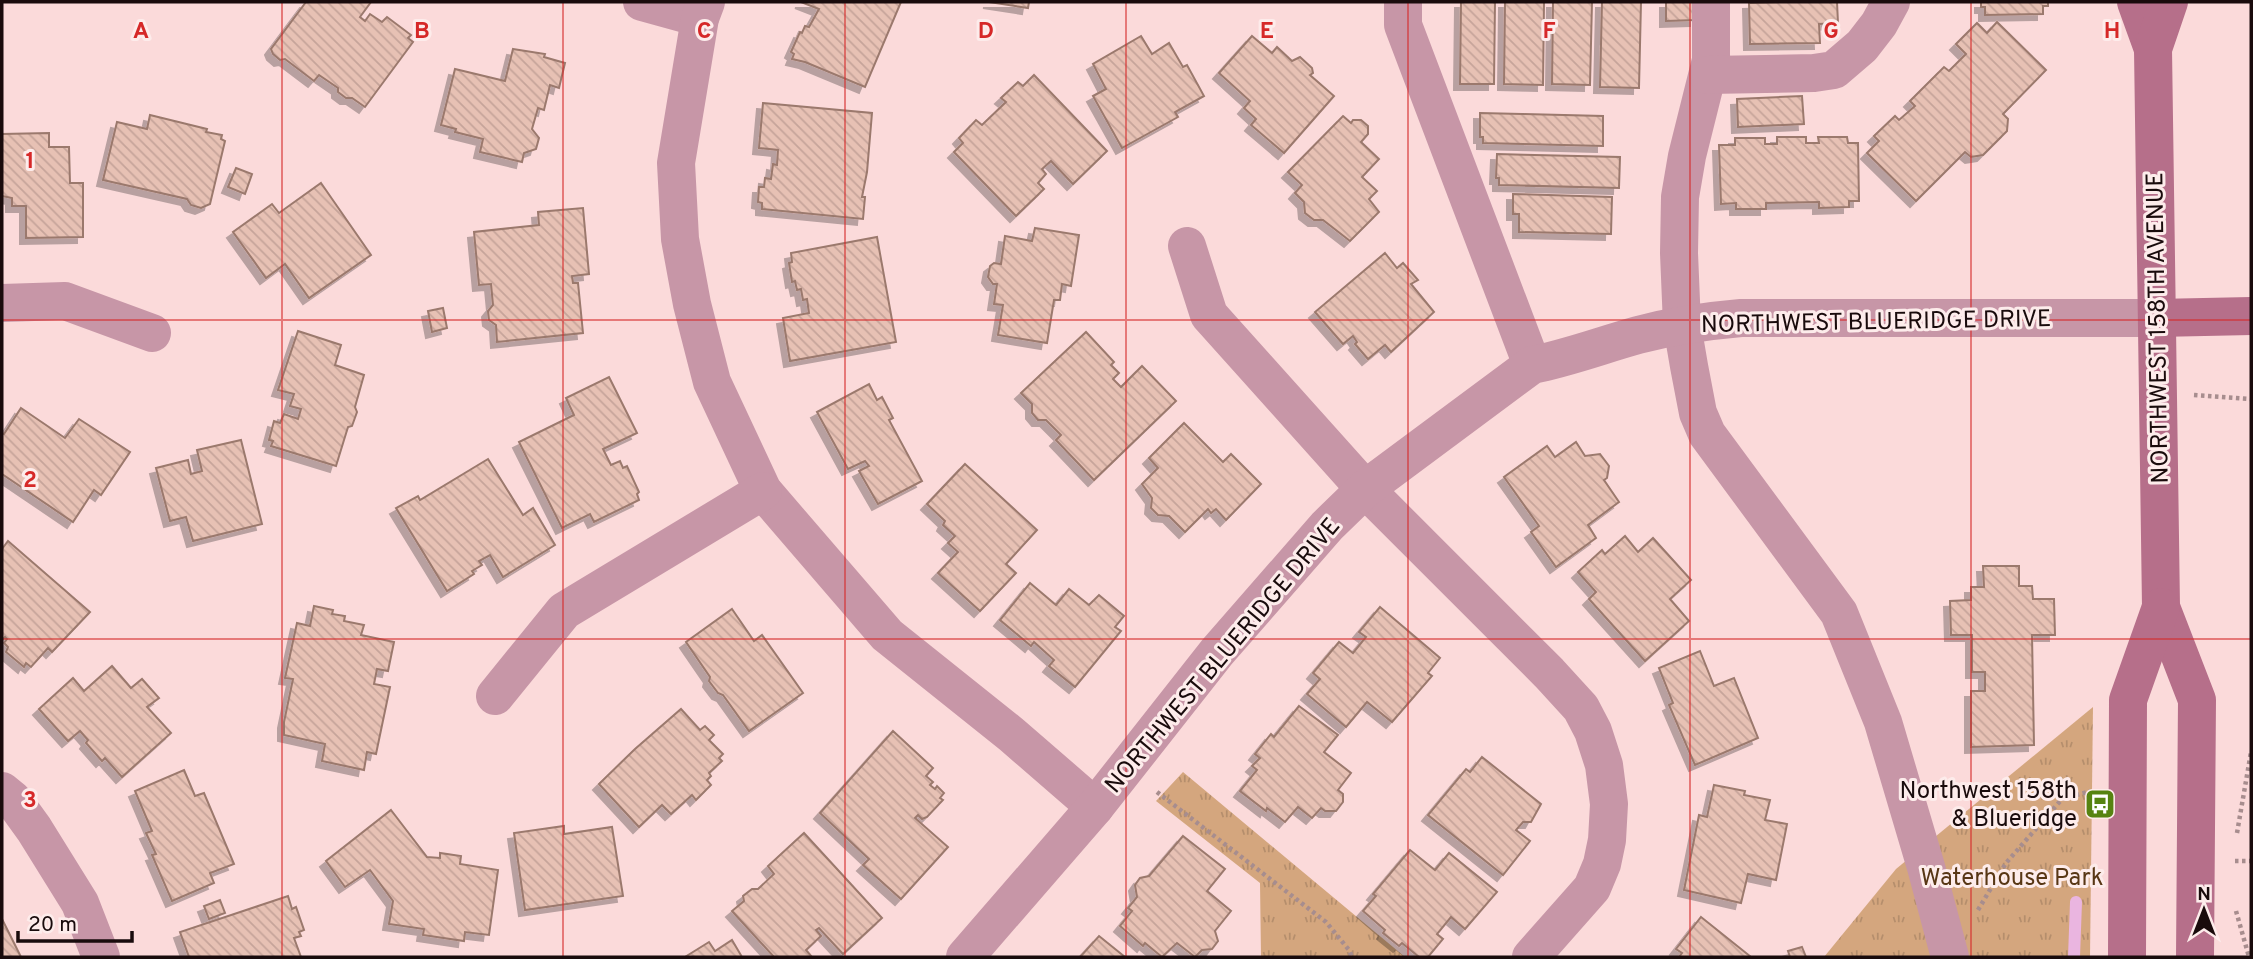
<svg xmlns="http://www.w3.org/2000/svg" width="2253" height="959" font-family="Overpass,sans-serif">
<defs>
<pattern id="park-tufts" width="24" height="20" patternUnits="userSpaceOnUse" patternTransform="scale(1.75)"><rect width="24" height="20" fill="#d4a67e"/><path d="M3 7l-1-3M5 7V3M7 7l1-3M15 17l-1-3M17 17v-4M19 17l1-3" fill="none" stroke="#b58e6c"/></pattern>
<pattern id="building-back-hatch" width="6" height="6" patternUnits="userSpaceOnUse" patternTransform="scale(1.75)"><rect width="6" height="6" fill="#e7c1b4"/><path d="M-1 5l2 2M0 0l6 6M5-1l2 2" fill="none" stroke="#c6a49a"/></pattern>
<filter id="shadow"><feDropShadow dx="-6" dy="6" stdDeviation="0" flood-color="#0004"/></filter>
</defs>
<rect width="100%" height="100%" fill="#fbdada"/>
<g fill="url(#park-tufts)">
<path d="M2093,707l-3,250h-266l72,-88z"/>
<path d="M1183,772l222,185h-144l-1,-74 -104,-82z"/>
</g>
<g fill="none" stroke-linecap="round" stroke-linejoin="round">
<path stroke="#eab5e0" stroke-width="12" d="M2074,957l2,-55"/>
</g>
<g fill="url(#building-back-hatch)" stroke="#9b796d" stroke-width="2" filter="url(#shadow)">
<path d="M306,2h65l-11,15 5,4 5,-7 12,8 5,-5 24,18 -3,3 5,4 -48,65 -13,-9h-6l-8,-6v-4l-19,-13 -5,6 -29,-22 -5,1 -7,-6 -2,-5z"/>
<path d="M801,2h100l-36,85 -60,-25 -13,-3 2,-5 -3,-2 9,-20 2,1 3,-7 4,1 10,-18z"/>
<path d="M989,2h40l-1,6z"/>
<path d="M1461,2h34l-1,82h-34z"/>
<path d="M1505,2h39l-1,83 -39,-1z"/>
<path d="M1553,2h39l-2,83 -38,-1z"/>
<path d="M1602,2h39l-2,86 -39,-1z"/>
<path d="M1666,2h30v18l-30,1z"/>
<path d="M1781,2h56l1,21 -19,1 1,19 -70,1 -1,-41z"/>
<path d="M1981,2h67v4h-5v8l-58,1v-8h-4z"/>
<path d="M1997,22l49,48 -43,44 5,5 -1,12 -24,24 -12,2 -6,-5 -49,49 -49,-48 12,-12 -5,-5 21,-20 4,4 16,-14 -5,-5 34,-34 5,4 17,-17 -10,-10 21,-21 10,10z"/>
<path d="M1141,36l11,18 17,-11 14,24 4,-2 17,31 -29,16 3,5 -56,31 -29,-52 13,-7 -13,-25z"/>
<path d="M1252,36l20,17 5,-6 15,14 8,-4 12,11 1,5 -3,2 24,21 -50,57 -33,-28 5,-6 -12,-11 6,-7 -31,-28z"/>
<path d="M513,49l32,5 -1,3 21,6 -6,25 -9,-3 -6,25 -6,-2 -6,21 7,9 -3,11 -12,4 -2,9 -42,-10 3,-13 -28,-7 1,-3 -15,-4 14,-56 50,12z"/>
<path d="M1034,75l73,76 -34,33 -22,-23 -9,8 4,5 -8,9 6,6 -28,27 -62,-64 9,-9 -4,-5 17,-18 6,5 24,-23 -5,-4 17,-16 5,4z"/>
<path d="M1802,96l2,28 -66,3 -1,-28z"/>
<path d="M763,103l109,10 -5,59 -5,25h3l-2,22 -101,-10v-6l-4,-1 1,-15h5l1,-9 6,1 2,-15 4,1 1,-15 -19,-2z"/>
<path d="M1480,113l123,3v30l-120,-3v-6h-3z"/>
<path d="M150,115l57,14 -1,3 16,3 -1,4 4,2 -15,63 -9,4 -10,-3 -4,-6 -84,-19 14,-58 30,7z"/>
<path d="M1343,116l8,7 2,-3h8l7,6v8l-7,8 18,17 -17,18 15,14 -8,8 10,13 -29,29 -27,-21h-9l-9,-7 -1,-11 -9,-9 7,-8 -14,-13z"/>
<path d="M49,133v14h20l1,36h13v54l-57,1v-32h-14v-8l-10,-2v-62z"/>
<path d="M1777,137h29v6h13l-1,-6h29l1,6h10l1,58h-10v6l-30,1v-6l-53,1v6h-30v-6l-15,1 -2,-59h16v-7h30v6h12z"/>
<path d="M1497,154l123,3 -1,31 -120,-3v-7h-3z"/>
<path d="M236,168l16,6 -7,20 -17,-7z"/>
<path d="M321,183l50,72 -62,43 -24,-34 -19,14 -33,-46 39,-28 7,9z"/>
<path d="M1513,194l99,3 -1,37 -92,-2v-18h-6z"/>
<path d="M583,208l6,66 -17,2 1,7h5l5,50 -86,9 -1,-17 -7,-5 -1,-9 5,-6 -2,-21 -12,1 -5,-53 65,-7 -1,-13z"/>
<path d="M1035,228l44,7 -8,51 -9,-2 -2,16h-6l-7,43 -49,-8 5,-30 -9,-1 3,-20h-4l-5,-7 2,-11 4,-3 7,1 4,-28 27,5z"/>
<path d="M877,237l19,105 -106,19 -7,-43 26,-5 -2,-14 -4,1 -2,-11 -4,1 -2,-9 -3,1 -3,-19 3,-1 -1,-9z"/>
<path d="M1385,253l12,15 6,-5 15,17 -7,4 23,28 -43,40 -6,-7 -17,14 -13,-15 2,-2 -4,-6 -10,8 -28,-32z"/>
<path d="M443,308l4,20 -15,4 -4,-21z"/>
<path d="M298,331l43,14 -6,20 29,10 -9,32 2,5 -5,14 -4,1 -12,39 -65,-20 2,-5 -4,-1 5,-19 6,2 4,-9 14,5 3,-10 -11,-3 4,-12 -16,-4z"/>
<path d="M1086,332l28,30 -3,3 8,8 -6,6 8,8 21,-21 34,35 -82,79 -38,-40 5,-5 -15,-15h-8l-6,-7v-9l-11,-11z"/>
<path d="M609,377l28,56 -34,16 8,16 9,-4 3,7 4,-2 12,26 -2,2 2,6 -45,22 -4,-8 -28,14 -43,-86 55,-27 -8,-17z"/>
<path d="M869,384l8,16 5,-3 11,21 -4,2 33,61 -44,23 -19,-33 10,-5 -4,-5 -17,8 -31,-57z"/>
<path d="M21,408l44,30 14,-19 51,33 -29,43 -7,-5 -21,32 -71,-48v-41l2,1z"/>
<path d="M1184,423l39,39 8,-8 30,30 -35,36 -10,-11 -5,4 -3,-4 -23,23 -16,-16 -11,-1 -7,-7 1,-10 -10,-14 16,-16 -9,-10z"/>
<path d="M241,440l21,84 -69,17 -7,-24 -16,4 -14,-53 32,-8 3,14 11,-3 -5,-21z"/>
<path d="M1576,442l9,14 15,-2 9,12 -2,12 -3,2 15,22 -31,23 8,13 -40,29 -25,-35 8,-6 -35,-49 43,-31 8,11z"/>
<path d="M488,459l35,56 10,-7 22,37 -52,32 -13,-22 -11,6 3,4 -10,6 2,3 -27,17 -51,-83 22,-12 2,4z"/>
<path d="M965,464l72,66 -31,34 10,9 -36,38 -42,-38 20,-21 -10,-9 7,-7 -12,-11 2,-4 -18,-17z"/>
<path d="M1625,536l13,16 15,-14 38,42 -21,19 19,22 -44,40 -56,-62 7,-7 -18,-20 24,-22 3,4z"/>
<path d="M8,541l82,71 -38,40 -4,-4 -17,19 -5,-4 -2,4 -18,-15 2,-5 -4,-4 3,-4 -2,-2 -3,3v-91z"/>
<path d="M1983,566h36v20h13l1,13h21l1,36h-23l2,110 -63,2v-56h14v-19h-13v-37h-21l-1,-34 21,-1v-13h13z"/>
<path d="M1030,583l26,22 13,-16 20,16 10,-10 25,21 -9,11 6,4 -46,56 -26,-21 5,-6 -20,-18 -3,4 -31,-26z"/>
<path d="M314,606l19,4 -1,4 13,2 -1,5 20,4 -3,10 33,7 -6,29 -11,-2 -3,15 16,3 -14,67 -9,-2 -3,18 -42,-9 3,-17 -41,-9v-13l9,-43 -8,-1 12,-55 13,3z"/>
<path d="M1380,607l60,51 -12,15 4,3 -40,46 -25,-20 -21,25 -39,-33 13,-15 -7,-6 26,-31 14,11 13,-16 -7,-5z"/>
<path d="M732,609l22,32 8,-6 41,58 -54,38 -26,-36 -5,-2 -9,-12 1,-4 -24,-35z"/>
<path d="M1700,651l14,35 20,-8 24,60 -63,27 -26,-60 4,-2 -14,-35z"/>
<path d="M112,666l19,22 11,-9 17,19 -12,9 24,26 -49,44 -17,-19 -3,3 -16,-18 2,-3 -8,-9 -12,10 -29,-32 34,-31 11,13z"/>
<path d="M1299,706l39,29 -14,17 27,21 -13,17 5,4v8l-7,9h-11l-4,-3 -9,10 -14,-11 -13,15 -18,-14 -1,3 -26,-20 17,-21 -5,-4 8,-8 -5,-4 16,-20 3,3z"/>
<path d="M681,709l19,21 5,-4 9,9 -5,5 14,14 -4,4 3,3 -13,12 2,3 -4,4 4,5 -15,15 -4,-5 -21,19 -9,-9 -23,22 -40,-43 36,-35z"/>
<path d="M893,731l40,37 -7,8 7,6 -3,3 5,4 2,-3 7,7 -4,5 3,2 -16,17 -5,2 -4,-4 -3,3 33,29 -47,52 -38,-34 6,-6 -49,-46z"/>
<path d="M1482,757l59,47 -10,18h-8l-7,8 14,11 -27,34 -75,-60 38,-46 4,3z"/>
<path d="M184,770l11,26 9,-3 30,71 -24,9 4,10 -42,18 -20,-46 4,-1 -10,-21 6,-2 -17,-40z"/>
<path d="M1714,785l31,6 -1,4 26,5 -5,20 22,4 -11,56 -28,-6 -7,29 -57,-13 15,-75 8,2z"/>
<path d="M391,810l36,47 13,1v-5l21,3 -1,8 38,6 -9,65 -24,-3 -1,9 -41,-6 1,-6 -35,-5 4,-23 -23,-31 -25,17 -19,-26z"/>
<path d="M564,826v8l48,-7 11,69 -98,14 -11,-77z"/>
<path d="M804,833l78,85 -39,36 -24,-26 -3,2 5,6 -15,14 6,7h-38l-42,-46 12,-10 -1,-5 9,-7h6l16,-15 -6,-8z"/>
<path d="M1183,836l42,33 -18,22 24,20 -16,20 3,10 -6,8 -10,1 -7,7 -18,-14 -15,14 -17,-14 -2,3 -23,-20 12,-15 -4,-3 9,-11 -2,-12 5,-7 9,-2z"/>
<path d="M1410,850l25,20 14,-17 48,39 -32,37 -14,-12 -14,17 6,5 -15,18h-9l-17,-14 -3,3 -16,-13 2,-3 -22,-19 13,-15 -3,-2z"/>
<path d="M288,896l4,13 4,-2 8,23 -5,2 2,4 -7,2 7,19h-112l-9,-25z"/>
<path d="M220,900l5,13 -16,6 -5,-13z"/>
<path d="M1701,917l50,40h-72l3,-4 -6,-4z"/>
<path d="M2,919l19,38h-19z"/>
<path d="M1099,936l26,21h-45z"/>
<path d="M732,940l10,17h-57l24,-15 6,9z"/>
<path d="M1802,947l4,10h-16l-2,-6z"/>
</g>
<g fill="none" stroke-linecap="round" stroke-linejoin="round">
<g stroke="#a78d8e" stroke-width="4.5" stroke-dasharray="3.5 3.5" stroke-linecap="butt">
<path d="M2194,395l57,4"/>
<path d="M1157,792l169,130 23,28 3,7"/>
<path d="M2237,833l14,-81"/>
<path d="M2235,861h16"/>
<path d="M1978,910l28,-47 56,-64 29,-8"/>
<path d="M2236,911l13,46"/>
</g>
<g stroke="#c796a7" stroke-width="38">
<path d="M642,2l58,16"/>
<path d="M706,2l-6,16 -24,145 4,76 12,65 20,78 51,109 124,144 125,100 83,72"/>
<path d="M1403,2v23l129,340"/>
<path d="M1711,2v58l-24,96 -7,41 -1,56 3,72 7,41 9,47 9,21 132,179 44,109 43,145 24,90"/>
<path d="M1708,75l106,-2 20,-3 28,-24 17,-22 12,-22"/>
<path d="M1187,246l22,69 156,174 184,184 32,35 12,23 11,34 5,39 -2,36 -5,24 -10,24 -61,69"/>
<path d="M2,303l63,-2 87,32"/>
<path d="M495,696l69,-85 199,-120"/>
<path d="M2,791l11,9 21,29 46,74 21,54"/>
<path d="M965,957l130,-150 122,-155 110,-126 38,-37 167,-124c36,-7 70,-20 106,-30 34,-9 68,-14 103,-17h416"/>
</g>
<g stroke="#b66f8a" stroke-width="38">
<path d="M2136,2l17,47"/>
<path d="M2169,2l-16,47 8,558 36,93 -2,257"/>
<path d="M2157,318l94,-2"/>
<path d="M2127,957l1,-257 33,-93"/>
</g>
</g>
<path fill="none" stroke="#d62828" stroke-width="2" stroke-opacity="0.55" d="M282,2v955M563,2v955M845,2v955M1126,2v955M1408,2v955M1690,2v955M1971,2v955M2,320h2249M2,639h2249"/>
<defs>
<g id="bus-square" transform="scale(1.575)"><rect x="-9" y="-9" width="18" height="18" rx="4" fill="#568311" stroke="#fdeceb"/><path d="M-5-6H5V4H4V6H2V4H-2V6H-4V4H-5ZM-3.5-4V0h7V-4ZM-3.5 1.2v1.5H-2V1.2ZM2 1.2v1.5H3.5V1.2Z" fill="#fff"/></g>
</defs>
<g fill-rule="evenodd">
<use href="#bus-square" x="2100" y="804"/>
</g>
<g text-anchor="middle" stroke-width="6" stroke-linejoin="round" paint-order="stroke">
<g font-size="24" fill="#190b0c" stroke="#fdeceb">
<text transform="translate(1876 321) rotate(-1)" y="8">NORTHWEST BLUERIDGE DRIVE</text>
<text transform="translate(2157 328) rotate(-91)" y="8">NORTHWEST 158TH AVENUE</text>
<text transform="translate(1222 655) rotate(-50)" y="8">NORTHWEST BLUERIDGE DRIVE</text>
</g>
<g font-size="24" fill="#190b0c" stroke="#fdeceb" text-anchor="end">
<text x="2077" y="798">Northwest 158th<tspan x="2077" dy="28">&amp; Blueridge</tspan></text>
</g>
<g font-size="24" fill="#583715" stroke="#fdeceb">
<text x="2012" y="885">Waterhouse Park</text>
</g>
</g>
<g font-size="23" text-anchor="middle" font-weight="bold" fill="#d62828" stroke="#fdeceb" stroke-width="6" stroke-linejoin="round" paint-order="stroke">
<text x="141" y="38">A</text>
<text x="422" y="38">B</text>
<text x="704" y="38">C</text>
<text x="986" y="38">D</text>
<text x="1267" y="38">E</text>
<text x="1549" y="38">F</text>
<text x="1831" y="38">G</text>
<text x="2112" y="38">H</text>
<text x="30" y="168">1</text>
<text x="30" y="487">2</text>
<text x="30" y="807">3</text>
</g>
<rect width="2253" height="959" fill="none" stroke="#190b0c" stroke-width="7"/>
<g transform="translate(2204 910)" stroke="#fdeceb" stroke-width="5" paint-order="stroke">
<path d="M0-5L12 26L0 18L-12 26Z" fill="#190b0c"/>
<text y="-10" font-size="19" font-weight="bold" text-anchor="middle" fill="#190b0c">N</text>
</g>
<path d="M18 931v10h114v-10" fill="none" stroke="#190b0c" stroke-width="3.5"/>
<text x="28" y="931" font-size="21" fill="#190b0c" stroke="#fdeceb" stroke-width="5" paint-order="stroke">20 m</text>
</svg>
